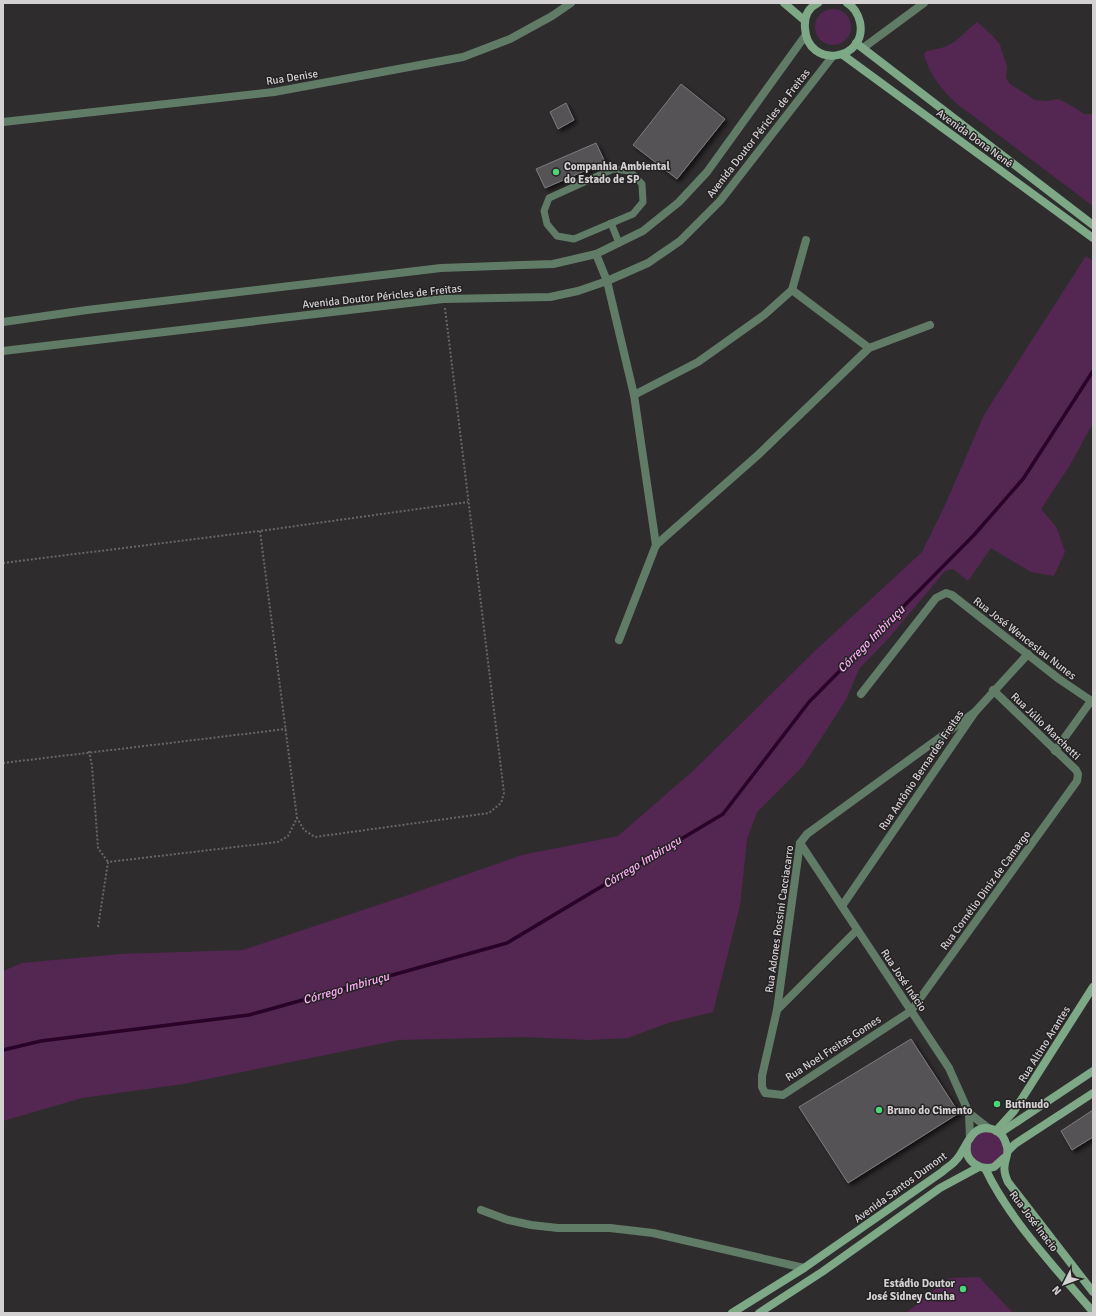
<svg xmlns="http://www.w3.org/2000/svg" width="1096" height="1316" font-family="Signika,sans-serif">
<defs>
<filter id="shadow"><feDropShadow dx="3" dy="3" stdDeviation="2" flood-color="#0009"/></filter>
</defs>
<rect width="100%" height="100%" fill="#2f2c2e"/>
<g fill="#542752">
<circle cx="833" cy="27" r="18"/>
<path d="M977,22l17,15 6,8 7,22 -1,11 4,6 25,16 13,1 10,-2 16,8 10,7h9v92l-137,-103c-14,-13 -28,-30 -32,-49l3,-3c30,-5 28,-11 50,-29z"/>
<path d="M1086,256l7,5v162l-23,42 -29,44 16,19 8,24 -11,24 -23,-4 -40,-24 -23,33 -15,-12 -8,2 -56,67 -30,31 -13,31 -43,66 -46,46 -10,27 -7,67 -27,106 -45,11 -40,15 -39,2 -65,-3 -125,3 -216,44 -101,14 -79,23v-150l19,-8 98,-9 123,-4 165,-55 114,-40 96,-19 75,-65 124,-122 105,-97 23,-47 39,-90z"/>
<circle cx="987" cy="1148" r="17"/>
<path d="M979,1277l34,36h-107l43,-35z"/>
</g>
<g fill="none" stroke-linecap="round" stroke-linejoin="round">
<path stroke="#290328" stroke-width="3.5" d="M3,1050l38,-9 208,-26 258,-72 216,-129 86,-112 165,-167 49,-56 70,-108"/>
</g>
<g fill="#575356" stroke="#7e7a7d" filter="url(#shadow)">
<path d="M681,84l44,35 -48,60 -44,-34z"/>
<path d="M566,103l8,17 -16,9 -8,-17z"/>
<path d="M596,143l9,19 -60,26 -9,-19z"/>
<path d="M911,1039l48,74 -111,70 -49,-76z"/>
<path d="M1093,1110v27l-21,13 -11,-19z"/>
</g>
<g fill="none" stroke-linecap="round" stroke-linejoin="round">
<g stroke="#696668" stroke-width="2" stroke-dasharray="2 2" stroke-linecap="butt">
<path d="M260,531l37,287"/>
<path d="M3,563l257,-32 208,-29"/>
<path d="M89,751l3,15 6,82 10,14"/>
<path d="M3,763l283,-34"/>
<path d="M98,927l10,-65 170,-20 10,-6 9,-18 7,12 11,7 174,-24 12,-10 3,-10 -59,-485"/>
</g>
<g stroke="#617c66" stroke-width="7">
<path d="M613,169l17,2 12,13 1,18 -10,12 -59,25 -17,-3 -10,-12 -3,-13 5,-13z"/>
<path d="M611,223l8,20"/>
</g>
<g stroke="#617c66" stroke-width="8">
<path d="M863,48l61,-45"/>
<path d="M3,122l271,-30 189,-35 47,-18 42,-23 19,-13"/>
<path d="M596,254l11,27 27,114 22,150"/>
<path d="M792,290l77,58"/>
<path d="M3,322l84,-12 354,-42 112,-4 43,-10 47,-23 36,-29 28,-30 98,-136"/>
<path d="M3,351l440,-52 107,-2 28,-6 29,-10 41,-18 32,-22 40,-40 112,-144"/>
<path d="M634,395l64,-33 66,-47 28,-25 14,-50"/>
<path d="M619,640l37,-95 102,-90 111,-107 61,-23"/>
<path d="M861,694l75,-96 10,-5 6,2 107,84 34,23"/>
<path d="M975,712l-168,122 -7,9 -23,167 -15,66v11l3,6 18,2 128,-84 166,-230 1,-7 -2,-4 -83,-80"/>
<path d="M1055,751l36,-50"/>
<path d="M800,843l149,225 20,45 1,25"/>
<path d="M842,906l133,-194 53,-58"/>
<path d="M777,1010l80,-80"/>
<path d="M969,1113l19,15"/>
<path d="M481,1210l27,10 23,5 27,3h52l43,5 151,35"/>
</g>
<g stroke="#7da986" stroke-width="8">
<path d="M784,3l20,17"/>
<path d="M818,3c-10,5 -14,14 -13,25 2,42 63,33 55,-6 -2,-8 -6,-15 -13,-19"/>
<path d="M856,43l237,182"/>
<path d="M843,55l250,183"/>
<path d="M996,1131l18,-20 79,-124"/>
<path d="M1000,1133l93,-62"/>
<path d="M967,1145c-3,16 13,26 27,22l10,-9"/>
<path d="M1008,1151l7,-7 78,-51"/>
<path d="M985,1168c23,50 72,102 108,144"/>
<path d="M732,1313l72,-45 138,-96c4,-4 10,-7 14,-12 11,-11 14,-37 36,-31 8,2 13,9 15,18 3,11 -8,16 1,35l85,110"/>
<path d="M759,1313l63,-41 118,-84 39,-21"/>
</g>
</g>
<g fill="#4bd677" stroke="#252224" stroke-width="1.5">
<circle cx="556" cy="172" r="4"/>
<circle cx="997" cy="1104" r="4"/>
<circle cx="879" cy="1110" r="4"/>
<circle cx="963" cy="1289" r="4"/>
</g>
<g text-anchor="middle" stroke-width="3" stroke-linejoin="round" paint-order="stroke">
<g font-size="11" fill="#d4d1d3" stroke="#252224">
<text transform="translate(292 77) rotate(-9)" y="4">Rua Denise</text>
<text transform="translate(758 133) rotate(-52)" y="4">Avenida Doutor Péricles de Freitas</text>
<text transform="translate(975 138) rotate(36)" y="4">Avenida Dona Nenê</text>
<text transform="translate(382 296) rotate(-6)" y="4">Avenida Doutor Péricles de Freitas</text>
<text transform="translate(1025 638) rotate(38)" y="4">Rua José Wenceslau Nunes</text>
<text transform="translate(1046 726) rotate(44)" y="4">Rua Júlio Marchetti</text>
<text transform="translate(921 770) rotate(-56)" y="4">Rua Antônio Bernardes Freitas</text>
<text transform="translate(985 890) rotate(-54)" y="4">Rua Cornélio Diniz de Camargo</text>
<text transform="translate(779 919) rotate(-82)" y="4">Rua Adones Rossini Cacciacarro</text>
<text transform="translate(904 980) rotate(56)" y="4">Rua José Inácio</text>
<text transform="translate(1044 1044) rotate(-58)" y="4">Rua Altino Arantes</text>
<text transform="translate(833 1048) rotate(-33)" y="4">Rua Noel Freitas Gomes</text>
<text transform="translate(900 1187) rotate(-36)" y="4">Avenida Santos Dumont</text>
<text transform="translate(1034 1221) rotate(53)" y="4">Rua José Inacio</text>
</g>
<g font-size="11" font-weight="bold" fill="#d4d1d3" stroke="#252224" text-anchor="start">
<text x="564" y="170">Companhia Ambiental<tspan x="564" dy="13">do Estado de SP</tspan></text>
<text x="1005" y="1108">Butinudo</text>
<text x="887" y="1114">Bruno do Cimento</text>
<text x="955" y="1287" text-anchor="end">Estádio Doutor<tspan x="955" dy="13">José Sidney Cunha</tspan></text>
</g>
<g font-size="12" font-style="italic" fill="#feadf7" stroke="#252224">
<text transform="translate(871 639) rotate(-45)" y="4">Córrego Imbiruçu</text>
<text transform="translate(642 862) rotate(-31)" y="4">Córrego Imbiruçu</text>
<text transform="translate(346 988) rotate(-16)" y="4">Córrego Imbiruçu</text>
</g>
</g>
<rect width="1096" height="1316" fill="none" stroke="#d4d1d3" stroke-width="8"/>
<g transform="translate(1064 1284) rotate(228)" stroke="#252224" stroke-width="3" paint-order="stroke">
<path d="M0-3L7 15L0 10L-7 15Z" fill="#d4d1d3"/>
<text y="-6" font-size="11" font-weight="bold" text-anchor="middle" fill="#d4d1d3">N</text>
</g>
</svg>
